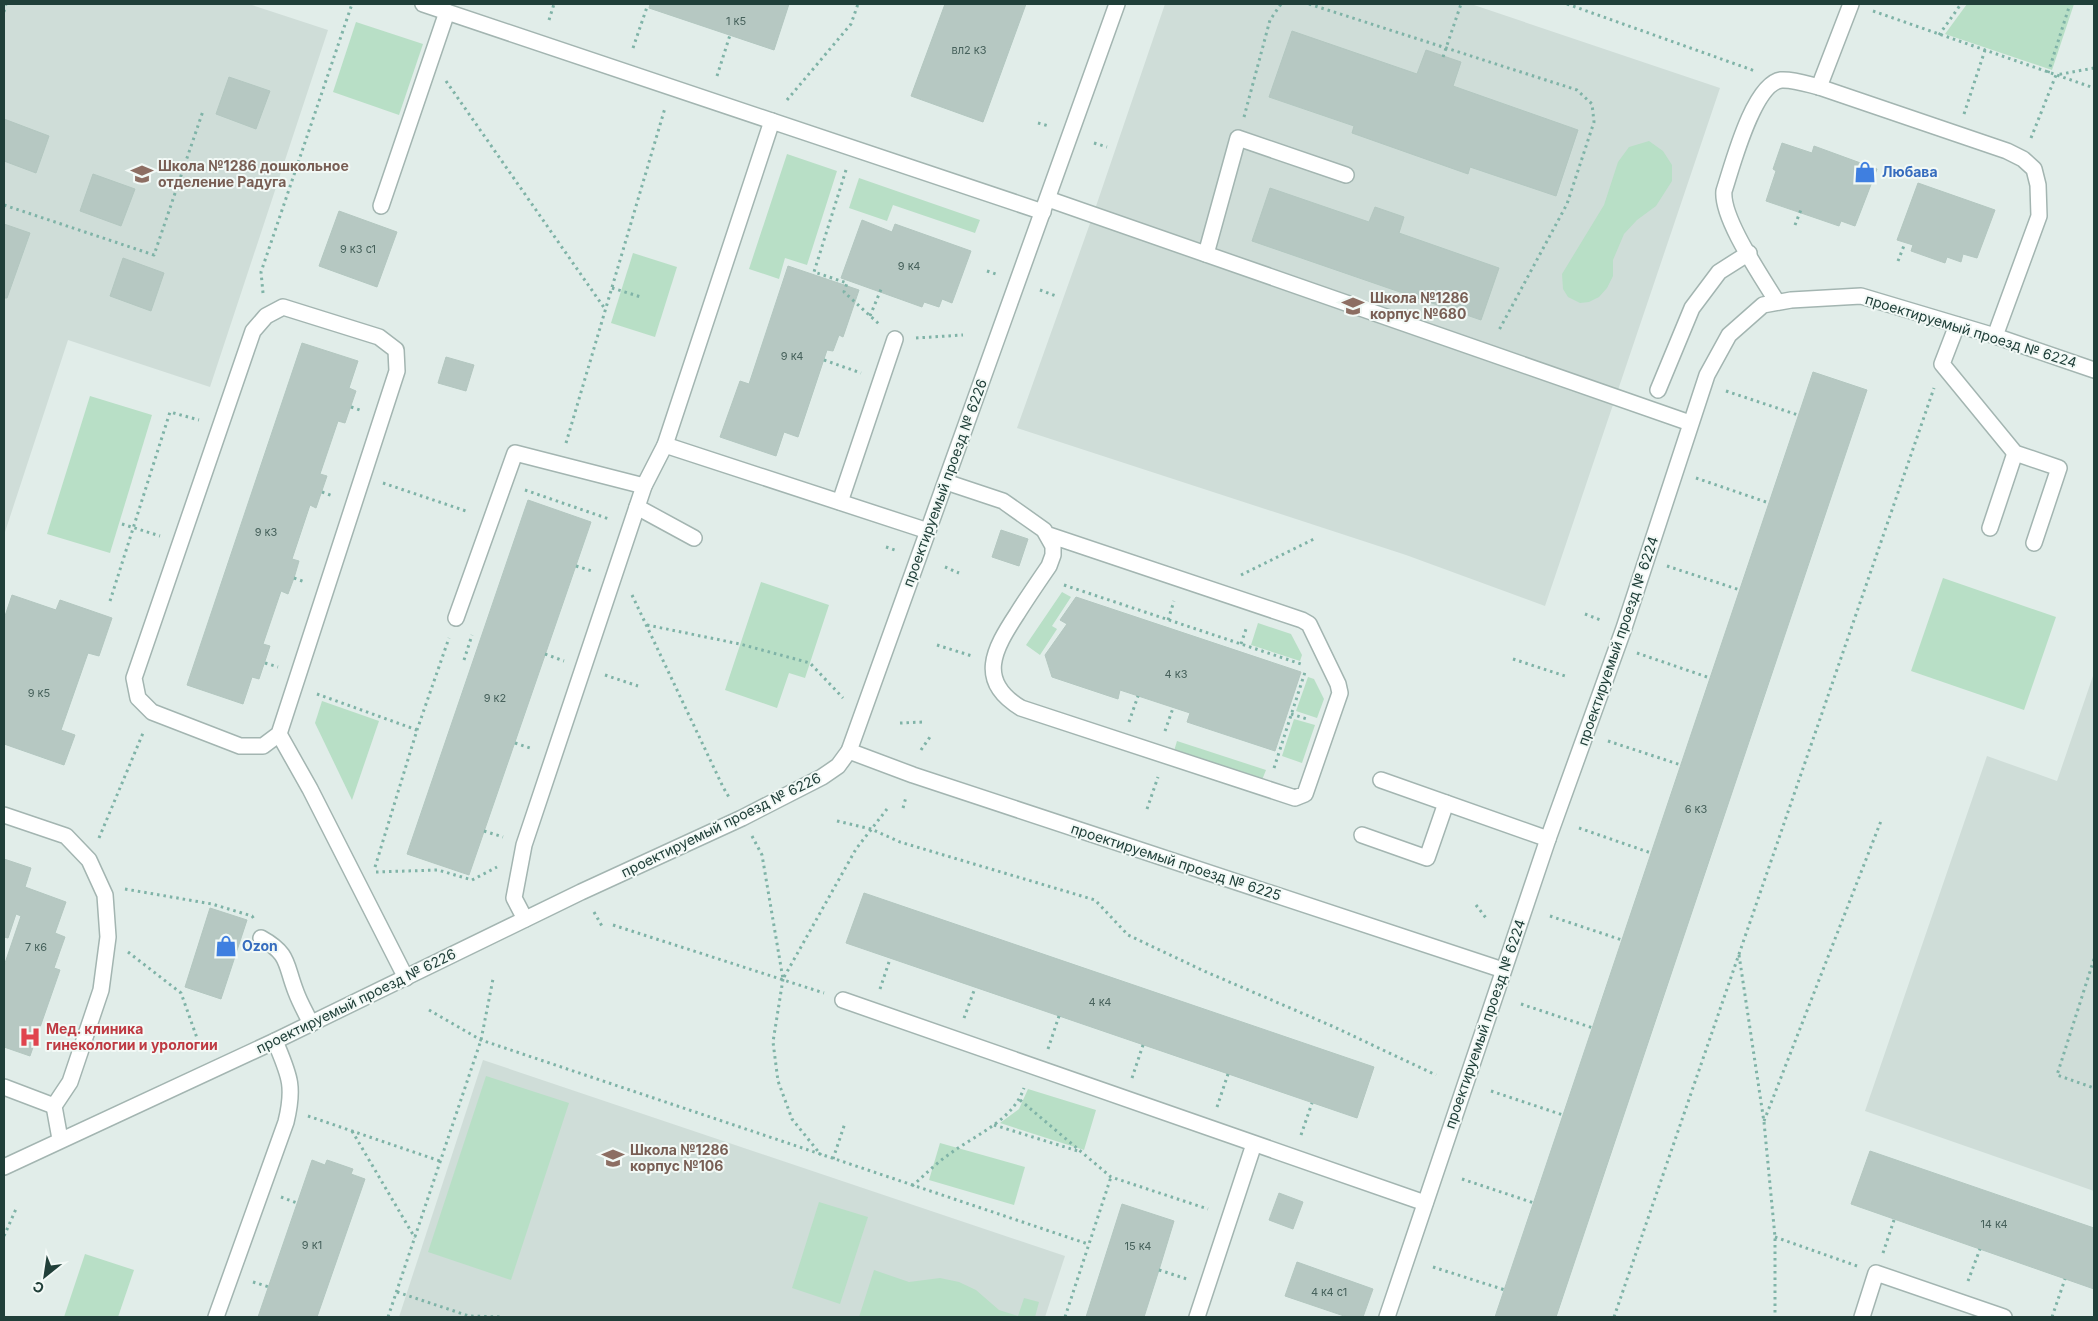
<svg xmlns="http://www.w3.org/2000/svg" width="2098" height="1321" font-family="Inter,sans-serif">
<rect width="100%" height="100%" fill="#e1ede9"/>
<g fill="#cfddd8">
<path d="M4,4h245l79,26 -118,357 -142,-47 -64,195z"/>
<path d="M1165,4h306l249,84 -175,518 -139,-51 -389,-127 76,-213z"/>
<path d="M2094,673v518l-229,-80 122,-355 70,25z"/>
<path d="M483,1060l582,196 -20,61h-646z"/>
</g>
<g fill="#b8dfc6">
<path d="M1967,4h107l-22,66 -107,-36z"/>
<path d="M356,22l67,22 -24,71 -66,-23z"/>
<path d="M1649,141l14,10 9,14v16l-16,25 -19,14 -13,14 -11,26v16l-6,12 -8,9 -10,5 -9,1 -12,-6 -5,-8 -1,-15 42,-69 14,-43 11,-15z"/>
<path d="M787,154l50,17 -30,94 -22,-7 -6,21 -30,-10z"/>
<path d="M859,178l121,42 -5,13 -82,-28 -6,16 -38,-13z"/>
<path d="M633,253l44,14 -22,70 -44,-14z"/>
<path d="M90,396l62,19 -42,138 -63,-19z"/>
<path d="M1943,578l113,39 -32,93 -113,-39z"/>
<path d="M761,582l68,23 -24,73 -16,-5 -12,35 -52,-18z"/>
<path d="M1062,592l9,5 -19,29 5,3 -17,26 -14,-10z"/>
<path d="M1258,623l33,11 11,21 -2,6 -49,-16z"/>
<path d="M1308,677l6,2 10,20 -7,19 -21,-7z"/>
<path d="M322,701l57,20 -27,79 -37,-77z"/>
<path d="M1294,719l21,6 -13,38 -20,-7z"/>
<path d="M1177,741l89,29 -4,10 -88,-29z"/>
<path d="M486,1076l83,27 -58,177 -83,-28z"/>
<path d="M1028,1089l68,21 -12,40 -84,-27 19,-14z"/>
<path d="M940,1143l85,24 -11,38 -85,-25z"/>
<path d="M819,1202l49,15 -28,87 -48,-16z"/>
<path d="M85,1254l49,16 -16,47h-54z"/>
<path d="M874,1270l35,12 31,-4 19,4 17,8 23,20 19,6 6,-18 15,4 -4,15h-176z"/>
</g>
<g fill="#b6c8c2" stroke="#b3c7c0">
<path d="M650,4h139l-15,46 -125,-42z"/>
<path d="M945,4h81l-43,118 -72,-26z"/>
<path d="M1292,31l125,43 9,-24 35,12 -8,24 125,44 -22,66 -86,-29 -2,7 -116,-41 2,-7 -85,-29z"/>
<path d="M229,77l41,14 -14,38 -40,-15z"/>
<path d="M4,119l45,17 -13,37 -32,-12z"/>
<path d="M1782,143l30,10 2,-7 63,23 -22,57 -14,-5 -2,5 -73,-25 10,-30 -3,-2z"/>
<path d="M93,174l42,15 -14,37 -41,-15z"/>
<path d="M1918,183l77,27 -18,48 -14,-4 -2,8 -14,-5 -2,6 -34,-12 2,-6 -16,-5z"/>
<path d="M1270,188l99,34 6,-15 29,10 -5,16 100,35 -18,52 -229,-79z"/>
<path d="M339,211l58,21 -20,55 -58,-21z"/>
<path d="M862,220l30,12 3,-8 76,27 -19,52 -10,-4 -3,8 -15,-5 -2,5 -81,-29z"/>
<path d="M4,224l26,9 -23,65h-3z"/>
<path d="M123,258l41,15 -13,38 -41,-15z"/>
<path d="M788,266l71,24 -16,47 -4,-2 -6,16 -6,-1 -29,87 -14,-5 -8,24 -56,-19 20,-56 9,3z"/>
<path d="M302,343l56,18 -9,27 7,3 -11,32 -7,-2 -18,53 7,2 -11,32 -6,-3 -18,54 7,2 -5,17 -6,16 -7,-3 -18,53 7,2 -11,33 -7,-2 -9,27 -56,-19z"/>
<path d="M446,357l28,8 -8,26 -28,-8z"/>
<path d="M1813,372l54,18 -311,927h-61z"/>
<path d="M528,500l63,22 -122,353 -62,-21z"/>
<path d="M1001,530l27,9 -9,27 -27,-9z"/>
<path d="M12,595l44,15 4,-10 52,18 -13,38 -11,-3 -27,77 14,5 -11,30 -60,-21v-125z"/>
<path d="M1076,597l225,75 -26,79 -88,-29 3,-9 -70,-23 -2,9 -66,-22 -7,-22 22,-31 -7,-4z"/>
<path d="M4,859l27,9 -6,19 41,15 -11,31 10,4 -11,31 6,2 -30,86 -26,-9v-81l17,-50 -5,-2 -8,24 -4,-1z"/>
<path d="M864,893l510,174 -17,51 -511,-175z"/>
<path d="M210,908l37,12 -26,79 -36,-12z"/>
<path d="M1870,1151l224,77v61l-243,-85z"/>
<path d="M312,1160l13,5 2,-5 26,9 -2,5 14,5 -48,138h-59z"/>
<path d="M1279,1193l24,9 -10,27 -24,-9z"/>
<path d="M1122,1204l52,17 -15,49 -15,47h-58z"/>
<path d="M1297,1262l76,27 -10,28h-16l-62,-21z"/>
</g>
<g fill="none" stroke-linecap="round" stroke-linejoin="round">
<g stroke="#a3b5b1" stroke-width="18">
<g id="minor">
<path d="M423,4l620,208"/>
<path d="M1819,87l32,-83"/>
<path d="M1048,199l642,224"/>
<path d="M381,206l66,-194"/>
<path d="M1206,254l32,-116 108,37"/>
<path d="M1777,302c-15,-25 -56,-84 -53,-111 8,-24 29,-107 57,-111 12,-1 26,4 38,7l188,64 16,8 11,10 4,16 1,31 -44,120"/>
<path d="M283,307l96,30 17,13 1,21 -118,363 -16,12h-23l-88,-34 -14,-14 -4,-20 119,-347 13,-15z"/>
<path d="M1957,325l-15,39 73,89 44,15 -25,75"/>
<path d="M1658,390l34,-82 27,-36 30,-19"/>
<path d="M665,445l263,86"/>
<path d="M946,482l57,19 41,29 9,16v9l-4,11c-11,16 -22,32 -32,48 -23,35 -41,67 4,94l274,90 10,-4 35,-101 -2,-9 -29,-60 -7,-4 -253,-85"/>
<path d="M840,502l55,-163"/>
<path d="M637,507l57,31"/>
<path d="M1990,528l25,-75"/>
<path d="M456,618l59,-165 129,33"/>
<path d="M279,734l31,55 96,189"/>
<path d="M849,751l64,24 590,195"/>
<path d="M1381,780l167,59"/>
<path d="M4,815l62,21 23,24 16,35 3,42 -7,53 -31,92 -16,24 6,33"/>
<path d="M1362,835l65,23 19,-55"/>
<path d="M525,919l-11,-21 10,-53 120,-359 21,-41 107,-324"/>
<path d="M261,938c29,16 24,26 35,54 4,11 10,21 15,32"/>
<path d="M843,1000l582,203"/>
<path d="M4,1087l50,19"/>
<path d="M4,1167l271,-126 306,-149 161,-74 80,-41 16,-11 11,-15 268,-747"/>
<path d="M216,1317l70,-195c9,-37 3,-47 -11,-81"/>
<path d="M1197,1317l57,-173"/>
<path d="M1387,1317l161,-478 76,-211 83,-253 22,-40 34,-30 28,-5 70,-4 134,40 99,34"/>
<path d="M1862,1317l14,-44 128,44"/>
</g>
</g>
<g stroke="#7fb3a7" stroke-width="3" stroke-dasharray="2.5 4" stroke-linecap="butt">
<path d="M1309,4l268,86 15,14 2,18 -27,82 -69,128"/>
<path d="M1567,4l188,67"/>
<path d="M1873,11l221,77"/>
<path d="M4,12l2,-8"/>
<path d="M549,20l5,-16"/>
<path d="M1939,35l22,-31"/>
<path d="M633,48l14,-41"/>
<path d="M1443,57l18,-53"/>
<path d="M2048,73l22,-69"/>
<path d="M717,76l13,-41"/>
<path d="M446,81l159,228"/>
<path d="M787,100l64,-76 7,-20"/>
<path d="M1964,114l21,-64"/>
<path d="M1244,117l26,-97 11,-16h3"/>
<path d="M1038,123l11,3"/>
<path d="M2031,138l25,-63 38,-7"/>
<path d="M1094,143l13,4"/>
<path d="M846,170l-32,102 33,11 -3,9 35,32"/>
<path d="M4,205l150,50 49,-144"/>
<path d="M1795,225l7,-18"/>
<path d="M1898,261l7,-18"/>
<path d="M987,271l9,3"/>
<path d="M612,288l29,9"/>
<path d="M1040,290l16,6"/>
<path d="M263,293l-2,-21 91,-268"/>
<path d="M870,316l12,-29"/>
<path d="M916,338l47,-3"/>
<path d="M824,360l37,13"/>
<path d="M1726,391l72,24"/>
<path d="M351,407l9,3"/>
<path d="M566,443l99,-335"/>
<path d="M1696,478l73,25"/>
<path d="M383,483l86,29"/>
<path d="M525,490l84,29"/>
<path d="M322,492l11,4"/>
<path d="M122,524l38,12"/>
<path d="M886,547l12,4"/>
<path d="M576,566l16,5"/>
<path d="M1667,566l73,24"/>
<path d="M945,567l14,6"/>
<path d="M1241,575l73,-36"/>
<path d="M294,578l11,4"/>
<path d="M1064,585l240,80"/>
<path d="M632,595l91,192 7,12"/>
<path d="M110,601l60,-189 29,8"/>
<path d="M1585,614l18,7"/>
<path d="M1168,620l6,-19"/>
<path d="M647,625l93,19 70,19 33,35"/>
<path d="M1241,644l6,-18"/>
<path d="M937,645l35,11"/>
<path d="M1637,653l73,25"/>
<path d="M545,654l19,7"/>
<path d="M1513,659l52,17"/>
<path d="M464,660l8,-25"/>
<path d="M265,663l13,4"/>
<path d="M605,675l33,11"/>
<path d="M317,694l100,36"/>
<path d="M1291,714l16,5"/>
<path d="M1129,722l9,-26"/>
<path d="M900,723l24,-1"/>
<path d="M1165,731l8,-23"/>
<path d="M1608,741l73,24"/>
<path d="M515,743l18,6"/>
<path d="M921,750l11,-16"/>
<path d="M1274,768l32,-99"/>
<path d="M903,808l3,-11"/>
<path d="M1147,809l11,-32"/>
<path d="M837,821l34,8 29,13 195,58 33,35 76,36 128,55 104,49"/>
<path d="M1579,828l72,25"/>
<path d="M484,831l19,6"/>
<path d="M752,836l10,19 21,124 73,-130 31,-40"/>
<path d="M99,838l44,-105"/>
<path d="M375,867l42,-137 32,-92"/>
<path d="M376,872l62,-2 34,10 25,-13"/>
<path d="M125,889l87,15 40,12 2,3"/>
<path d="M1476,905l10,13"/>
<path d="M594,912l9,16"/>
<path d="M1550,916l72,24"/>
<path d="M613,925l211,68"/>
<path d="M128,952l53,41 16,45"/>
<path d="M1739,955l25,167 11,115v80"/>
<path d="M2094,959l-37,116 37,13"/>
<path d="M783,979l-10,63 5,39 14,38 29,36"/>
<path d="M880,989l10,-30"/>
<path d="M1521,1004l72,24"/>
<path d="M429,1010l52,30 607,204"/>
<path d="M964,1018l11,-30"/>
<path d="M1048,1049l11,-33"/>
<path d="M1132,1078l11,-33"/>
<path d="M1491,1091l72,24"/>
<path d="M1020,1100l91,77 97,32"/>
<path d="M1217,1107l11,-33"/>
<path d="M308,1116l132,45"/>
<path d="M1764,1121l117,-300"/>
<path d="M994,1125l87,27"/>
<path d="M352,1131l63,107"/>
<path d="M1301,1135l11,-32"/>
<path d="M833,1159l12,-36"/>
<path d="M1462,1179l72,24"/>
<path d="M912,1186c13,-11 25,-24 39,-33 26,-19 62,-33 73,-65"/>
<path d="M281,1197l16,6"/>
<path d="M4,1236l12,-27"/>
<path d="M1775,1237l82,29"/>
<path d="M1883,1253l11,-33"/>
<path d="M1433,1267l72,23"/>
<path d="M1159,1270l28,9"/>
<path d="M1968,1281l12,-32"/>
<path d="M253,1282l16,5"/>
<path d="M397,1292l72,24 33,1"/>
<path d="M388,1317l93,-277 12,-61"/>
<path d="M1065,1317l46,-140"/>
<path d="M1614,1317l320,-929"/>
<path d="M2052,1317l13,-38"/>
</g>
<use href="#minor" stroke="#fff" stroke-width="15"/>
</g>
<defs>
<g id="shop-bare" transform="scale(1.725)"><path d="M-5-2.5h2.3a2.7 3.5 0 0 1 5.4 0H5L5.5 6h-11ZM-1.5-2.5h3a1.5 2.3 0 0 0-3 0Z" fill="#3f7fe0" stroke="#f2f9f6" stroke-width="2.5" paint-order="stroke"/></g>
<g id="school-bare" transform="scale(1.725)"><path d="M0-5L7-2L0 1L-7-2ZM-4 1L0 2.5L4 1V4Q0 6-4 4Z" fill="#8d6e63" stroke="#f2f9f6" stroke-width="2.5" paint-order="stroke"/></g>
<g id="hospital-bare" transform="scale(1.725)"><path d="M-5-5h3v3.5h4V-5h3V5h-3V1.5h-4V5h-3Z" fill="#e0444e" stroke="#f2f9f6" stroke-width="2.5" paint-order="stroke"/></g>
</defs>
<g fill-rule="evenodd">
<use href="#shop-bare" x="1865" y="172"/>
<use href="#school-bare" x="142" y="174"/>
<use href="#school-bare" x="1353" y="306"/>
<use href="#shop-bare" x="226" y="946"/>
<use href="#hospital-bare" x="30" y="1037"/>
<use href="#school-bare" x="613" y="1158"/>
</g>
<g text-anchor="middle" stroke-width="4" stroke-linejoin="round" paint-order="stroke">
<g font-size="11" fill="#46615b">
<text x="736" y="25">1 к5</text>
<text x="969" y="54">вл2 к3</text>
<text x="358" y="253">9 к3 с1</text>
<text x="909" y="270">9 к4</text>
<text x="792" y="360">9 к4</text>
<text x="266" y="536">9 к3</text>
<text x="1176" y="678">4 к3</text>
<text x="39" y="697">9 к5</text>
<text x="495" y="702">9 к2</text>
<text x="1696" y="813">6 к3</text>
<text x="36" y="951">7 к6</text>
<text x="1100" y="1006">4 к4</text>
<text x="1994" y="1228">14 к4</text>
<text x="312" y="1249">9 к1</text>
<text x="1138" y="1250">15 к4</text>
<text x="1329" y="1296">4 к4 с1</text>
</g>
<g font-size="14" font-weight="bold" fill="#785e54" stroke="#f2f9f6" text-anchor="start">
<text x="158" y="171">Школа №1286 дошкольное<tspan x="158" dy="16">отделение Радуга</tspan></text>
<text x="1370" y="303">Школа №1286<tspan x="1370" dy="16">корпус №680</tspan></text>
<text x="630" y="1155">Школа №1286<tspan x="630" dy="16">корпус №106</tspan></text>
</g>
<g font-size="14" font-weight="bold" fill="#366cbe" stroke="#f2f9f6" text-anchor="start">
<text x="1882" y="177">Любава</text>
<text x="242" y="951">Ozon</text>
</g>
<g font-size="14" fill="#203f39" stroke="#f2f9f6">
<text transform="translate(1971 331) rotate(17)" y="5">проектируемый проезд № 6224</text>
<text transform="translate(945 483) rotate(-70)" y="5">проектируемый проезд № 6226</text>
<text transform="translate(1618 641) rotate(-71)" y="5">проектируемый проезд № 6224</text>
<text transform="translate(721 825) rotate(-26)" y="5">проектируемый проезд № 6226</text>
<text transform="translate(1176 862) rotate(18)" y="5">проектируемый проезд № 6225</text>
<text transform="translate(356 1001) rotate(-26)" y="5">проектируемый проезд № 6226</text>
<text transform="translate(1485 1024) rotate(-71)" y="5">проектируемый проезд № 6224</text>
</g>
<g font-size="14" font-weight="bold" fill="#be3a42" stroke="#f2f9f6" text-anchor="start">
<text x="46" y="1034">Мед. клиника<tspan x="46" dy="16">гинекологии и урологии</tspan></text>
</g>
</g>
<rect width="2098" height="1321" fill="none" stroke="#203f39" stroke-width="10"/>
<g transform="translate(45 1276) rotate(210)" stroke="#f2f9f6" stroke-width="4" paint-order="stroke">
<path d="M0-4L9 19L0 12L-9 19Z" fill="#203f39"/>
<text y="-8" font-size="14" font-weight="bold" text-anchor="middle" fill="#203f39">С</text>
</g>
</svg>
